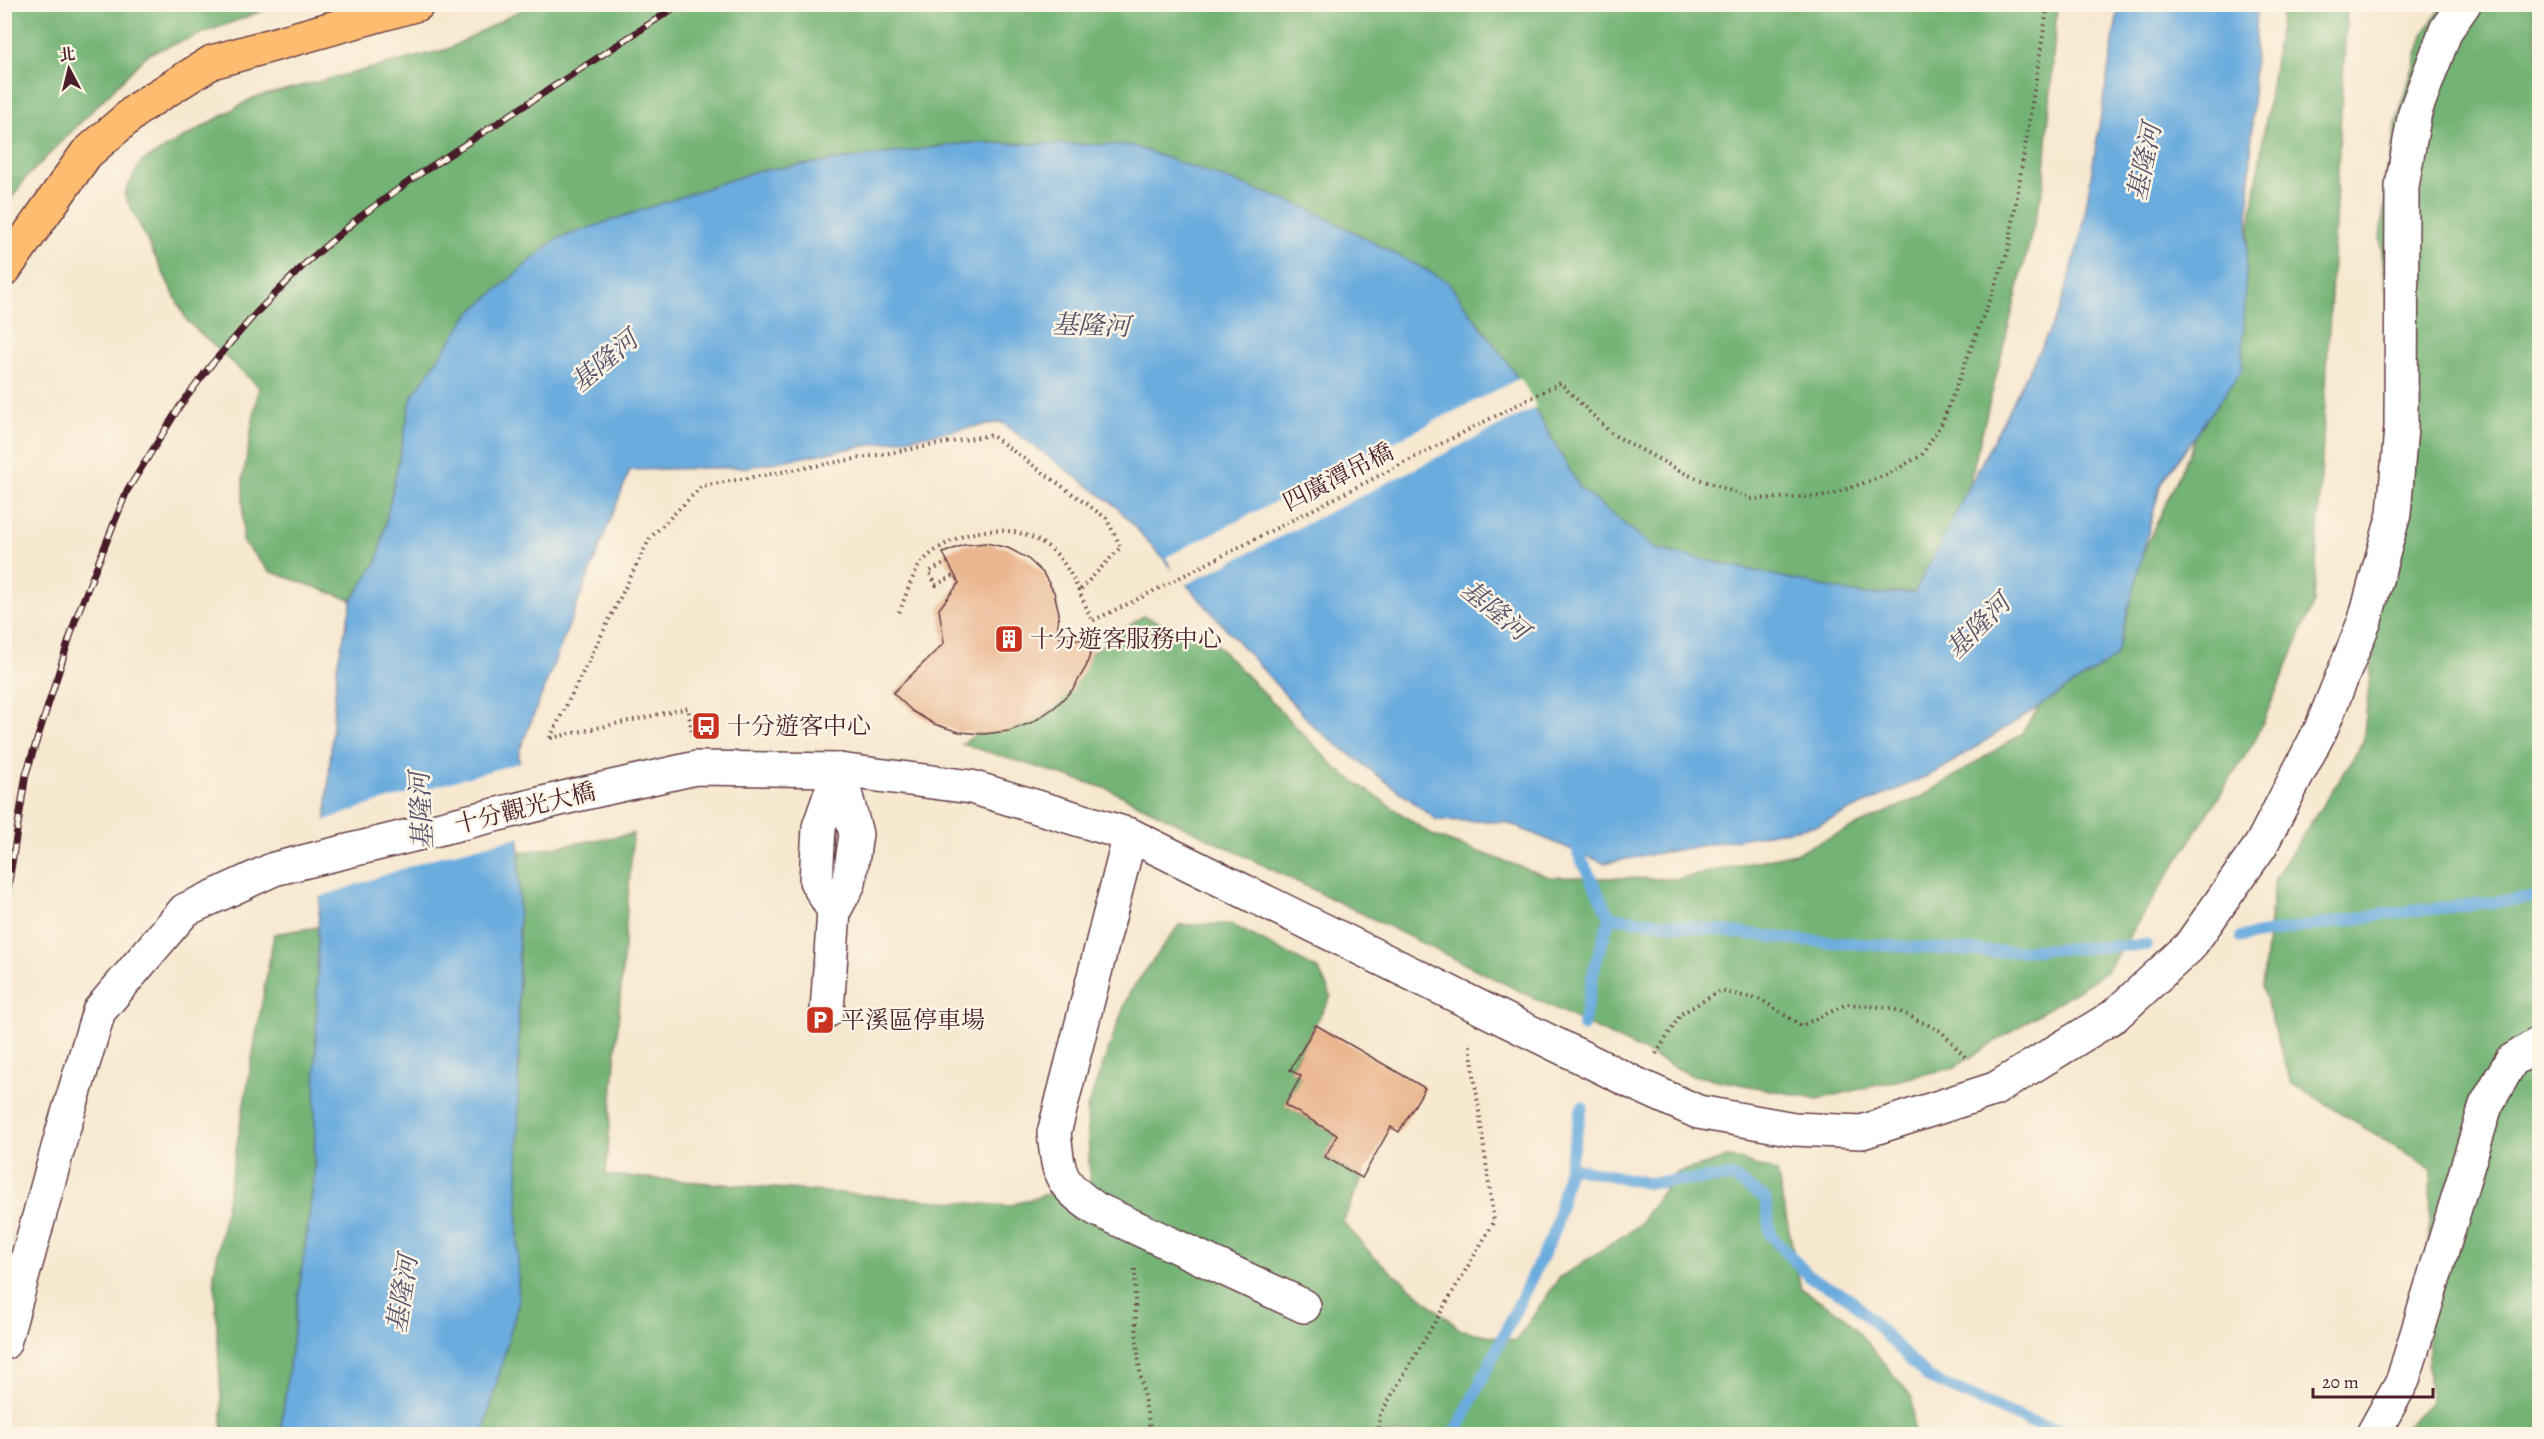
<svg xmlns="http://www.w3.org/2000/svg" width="2544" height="1439" font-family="Alegreya,'Noto Serif TC',serif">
<rect width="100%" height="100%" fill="#fcf5e5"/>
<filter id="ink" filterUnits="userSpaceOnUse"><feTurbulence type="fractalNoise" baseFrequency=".0167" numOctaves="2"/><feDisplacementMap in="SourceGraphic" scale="12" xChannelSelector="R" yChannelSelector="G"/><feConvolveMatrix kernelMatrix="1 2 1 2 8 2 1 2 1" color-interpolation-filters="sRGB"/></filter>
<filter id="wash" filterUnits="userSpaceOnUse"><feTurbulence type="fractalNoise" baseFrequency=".008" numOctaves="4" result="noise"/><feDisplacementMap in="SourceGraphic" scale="24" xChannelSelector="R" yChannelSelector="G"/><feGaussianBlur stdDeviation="1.35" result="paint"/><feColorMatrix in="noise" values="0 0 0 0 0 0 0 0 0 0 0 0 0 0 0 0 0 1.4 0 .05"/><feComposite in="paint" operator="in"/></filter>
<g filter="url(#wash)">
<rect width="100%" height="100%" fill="#f7e8d0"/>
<g fill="#73b375" stroke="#5e6950" stroke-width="1.5">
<path d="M5,4h273v1l-130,49 -123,125 -20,29z"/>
<path d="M530,5h1527l-13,179 -76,305 -53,103 -52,3 -207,-46 -76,-61 -68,-119 -65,-88 -139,-73 -178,-63 -163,-2 -210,28 -345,225 -34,164 -26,40 -83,-29 -26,-29v-65l16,-90 -72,-66 -63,-127 17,-32 112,-64 195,-49z"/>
<path d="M2283,5h64l-33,597 -58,137 -150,233 -151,95 -137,32 -127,-24 -583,-286 -146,-45 181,-128 71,26 123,127 95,66 117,42 129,2 117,-26 128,-57 98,-62 120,-177 50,-108 49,-156z"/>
<path d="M2444,5h89l7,77 -1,1352h-141l32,-31 -4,-100 5,-134 -140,-87 -29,-95 13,-109 88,-135 22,-211 7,-195 -12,-101 15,-109 29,-95z"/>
<path d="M633,834l-27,341 402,31 82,-25 -3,-73 42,-115 50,-68 52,-1 88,46 12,26 -41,73 11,7 -16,29 52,30 -12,22 37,21 -19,44 30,34 88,74 55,11 43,-63 79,-52 38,-53 54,-16 47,15 24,117 44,27 67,81 2,37h-1431l35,-130 1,-451z"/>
<path d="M318,927l-4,253 -34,254h-57l-9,-160 60,-340z"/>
</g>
<path fill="#6bacde" stroke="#5a6684" stroke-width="1.5" d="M2119,5h138l-15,365 -81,113 -45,174 -176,113 -122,55 -214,38 -99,-41 -68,-2 -122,-92 -198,-221 -116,-85 -254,45 -117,3 -111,282 -1,552 -35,130h-203l34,-254 4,-253 19,-261 15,-66 26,-40 34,-164 57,-82 87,-75 201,-68 210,-28 163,2 178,63 139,73 65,88 68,119 76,61 207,46 52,-3 145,-282 22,-79z"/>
<g fill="#f7e8d0">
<path d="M1520,378l17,29 -354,179 -5,-6 -12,-23z"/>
<path d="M522,762v74l-88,22 -117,40 6,-77 49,-17z"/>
</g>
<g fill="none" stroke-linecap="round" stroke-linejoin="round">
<g stroke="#6bacde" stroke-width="12">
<path d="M1578,837v16l32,64 -16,52 -11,57"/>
<path d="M1610,917l188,23 192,12 156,-7"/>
<path d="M2241,937l144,-23 155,-17"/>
<path d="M1570,1167l77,16 85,-6 33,21 6,38 39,41 39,21 80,80 101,44 48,12"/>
<path d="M1455,1434l100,-204 27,-123"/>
</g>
</g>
<g id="blocks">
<g fill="#eab68f">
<path d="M986,543l22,5 19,10 16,15 11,19 5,21 -2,23 37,6 -8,25 -13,22 -18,18 -22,15 -24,9 -25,3 -25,-2 -25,-8 -22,-13 -19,-18 51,-50 -5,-34 20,-26 -16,-30 21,-8z"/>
<path d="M1316,1025l109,63 -26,44 -8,-5 -29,51 -37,-21 12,-22 -52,-30 16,-29 -11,-6z"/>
</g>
</g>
</g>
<g filter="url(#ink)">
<use href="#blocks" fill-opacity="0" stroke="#643d44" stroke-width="1.5"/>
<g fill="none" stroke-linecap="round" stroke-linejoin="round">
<g stroke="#643d44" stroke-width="36">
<g id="minor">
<path d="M1130,835l-76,298c5,44 5,50 42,76l208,97"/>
<path d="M834,911l-18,-30 3,-54 20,-57"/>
<path d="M827,1011l7,-100 15,-28 7,-49 -17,-64"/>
<path d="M4,1343l59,-213 36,-119 86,-101 89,-41 298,-73 124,-28 143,2 132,17 159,48 506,249 62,28 96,17 68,3 133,-43 119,-73 75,-69 72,-102 60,-116 44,-109 29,-106 7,-87 1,-241 13,-74 31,-82 18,-26"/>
<path d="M2373,1434l30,-54 83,-275 25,-44 29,-18"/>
</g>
</g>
<g stroke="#643d44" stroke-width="36">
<path id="major" d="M4,270l82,-116 54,-47 72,-45 206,-58"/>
</g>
<g stroke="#643d44" stroke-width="4" stroke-dasharray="1.5 4.5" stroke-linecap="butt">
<path d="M948,562l-19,10 7,13 19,-10"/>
<path d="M899,612c6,-13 14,-40 23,-50 33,-34 91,-44 129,-13 18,14 32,51 41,72l40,-19 428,-219 52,51 74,40 66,25 75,-3 59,-21 36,-20 21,-34 65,-169 40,-248"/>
<path d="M550,738l100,-200 52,-52 289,-51 115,83 15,29 -42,44"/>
<path d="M551,738l137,-30 4,25"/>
<path d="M1656,1054l25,-40 39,-23 42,9 39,26 46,-22 45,4 49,23 26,28"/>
<path d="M1135,1269c-1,56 3,111 17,165"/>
<path d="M1378,1434l2,-19 114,-193 -24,-177"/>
</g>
<use href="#minor" stroke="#fff" stroke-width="33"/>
<use href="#major" stroke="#febc70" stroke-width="33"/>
<g stroke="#4a1f2b" stroke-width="7">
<path id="rail" d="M4,914l22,-140 50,-156 51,-127 53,-85 31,-41 46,-53 50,-50 54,-46 57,-41 262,-171"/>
</g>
<use href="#rail" stroke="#fcf5e5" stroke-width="4.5" stroke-dasharray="14" stroke-linecap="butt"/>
</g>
</g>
<defs>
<g id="building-square" transform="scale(1.5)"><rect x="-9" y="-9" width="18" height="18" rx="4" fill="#c8321e" stroke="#fcf5e5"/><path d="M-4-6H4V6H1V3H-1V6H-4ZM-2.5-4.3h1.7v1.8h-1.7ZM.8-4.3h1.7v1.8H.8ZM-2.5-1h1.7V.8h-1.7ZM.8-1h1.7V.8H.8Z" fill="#fff"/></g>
<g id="bus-square" transform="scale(1.5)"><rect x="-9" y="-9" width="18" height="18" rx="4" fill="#c8321e" stroke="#fcf5e5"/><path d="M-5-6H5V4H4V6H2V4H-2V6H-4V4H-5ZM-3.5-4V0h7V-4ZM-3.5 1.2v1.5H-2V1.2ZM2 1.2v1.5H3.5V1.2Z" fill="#fff"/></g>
<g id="parking-square" transform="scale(1.5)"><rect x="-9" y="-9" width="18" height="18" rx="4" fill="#c8321e" stroke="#fcf5e5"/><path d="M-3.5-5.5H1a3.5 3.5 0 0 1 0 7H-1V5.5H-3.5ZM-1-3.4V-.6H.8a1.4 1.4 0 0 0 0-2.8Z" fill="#fff"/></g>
</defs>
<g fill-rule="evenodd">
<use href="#building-square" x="1009" y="639"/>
<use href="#bus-square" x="706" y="726"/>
<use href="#parking-square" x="820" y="1020"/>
</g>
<g text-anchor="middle" stroke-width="5" stroke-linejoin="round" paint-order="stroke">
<g font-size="24" fill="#4a1f2b" stroke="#fcf5e5">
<text transform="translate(1338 477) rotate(-27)" y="8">四廣潭吊橋</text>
<text transform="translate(525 808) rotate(-14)" y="8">十分觀光大橋</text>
</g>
<g font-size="24" fill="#4a1f2b" stroke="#fcf5e5" text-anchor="start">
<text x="1030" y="647">十分遊客服務中心</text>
<text x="727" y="734">十分遊客中心</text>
<text x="841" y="1028">平溪區停車場</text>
</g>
<g font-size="26" font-style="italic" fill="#56506a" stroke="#fcf5e5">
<text transform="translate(2144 162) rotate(-78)" y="9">基隆河</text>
<text transform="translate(1091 325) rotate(2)" y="9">基隆河</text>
<text transform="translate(604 361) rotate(-40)" y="9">基隆河</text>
<text transform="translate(1495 610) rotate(39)" y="9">基隆河</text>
<text transform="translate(1978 626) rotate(-45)" y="9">基隆河</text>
<text transform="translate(421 811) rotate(-93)" y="9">基隆河</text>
<text transform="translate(402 1294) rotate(-81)" y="9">基隆河</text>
</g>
</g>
<rect width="2544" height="1439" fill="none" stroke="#fcf5e5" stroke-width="24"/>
<g transform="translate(69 69) rotate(353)" stroke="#fcf5e5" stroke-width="4.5" paint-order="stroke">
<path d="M0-4.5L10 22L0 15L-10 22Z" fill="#4a1f2b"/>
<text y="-9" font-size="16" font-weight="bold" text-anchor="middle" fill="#4a1f2b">北</text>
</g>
<path d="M2313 1388v9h120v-9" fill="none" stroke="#4a1f2b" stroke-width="3"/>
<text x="2322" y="1388" font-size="18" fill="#4a1f2b" stroke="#fcf5e5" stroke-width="4.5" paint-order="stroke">20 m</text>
</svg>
